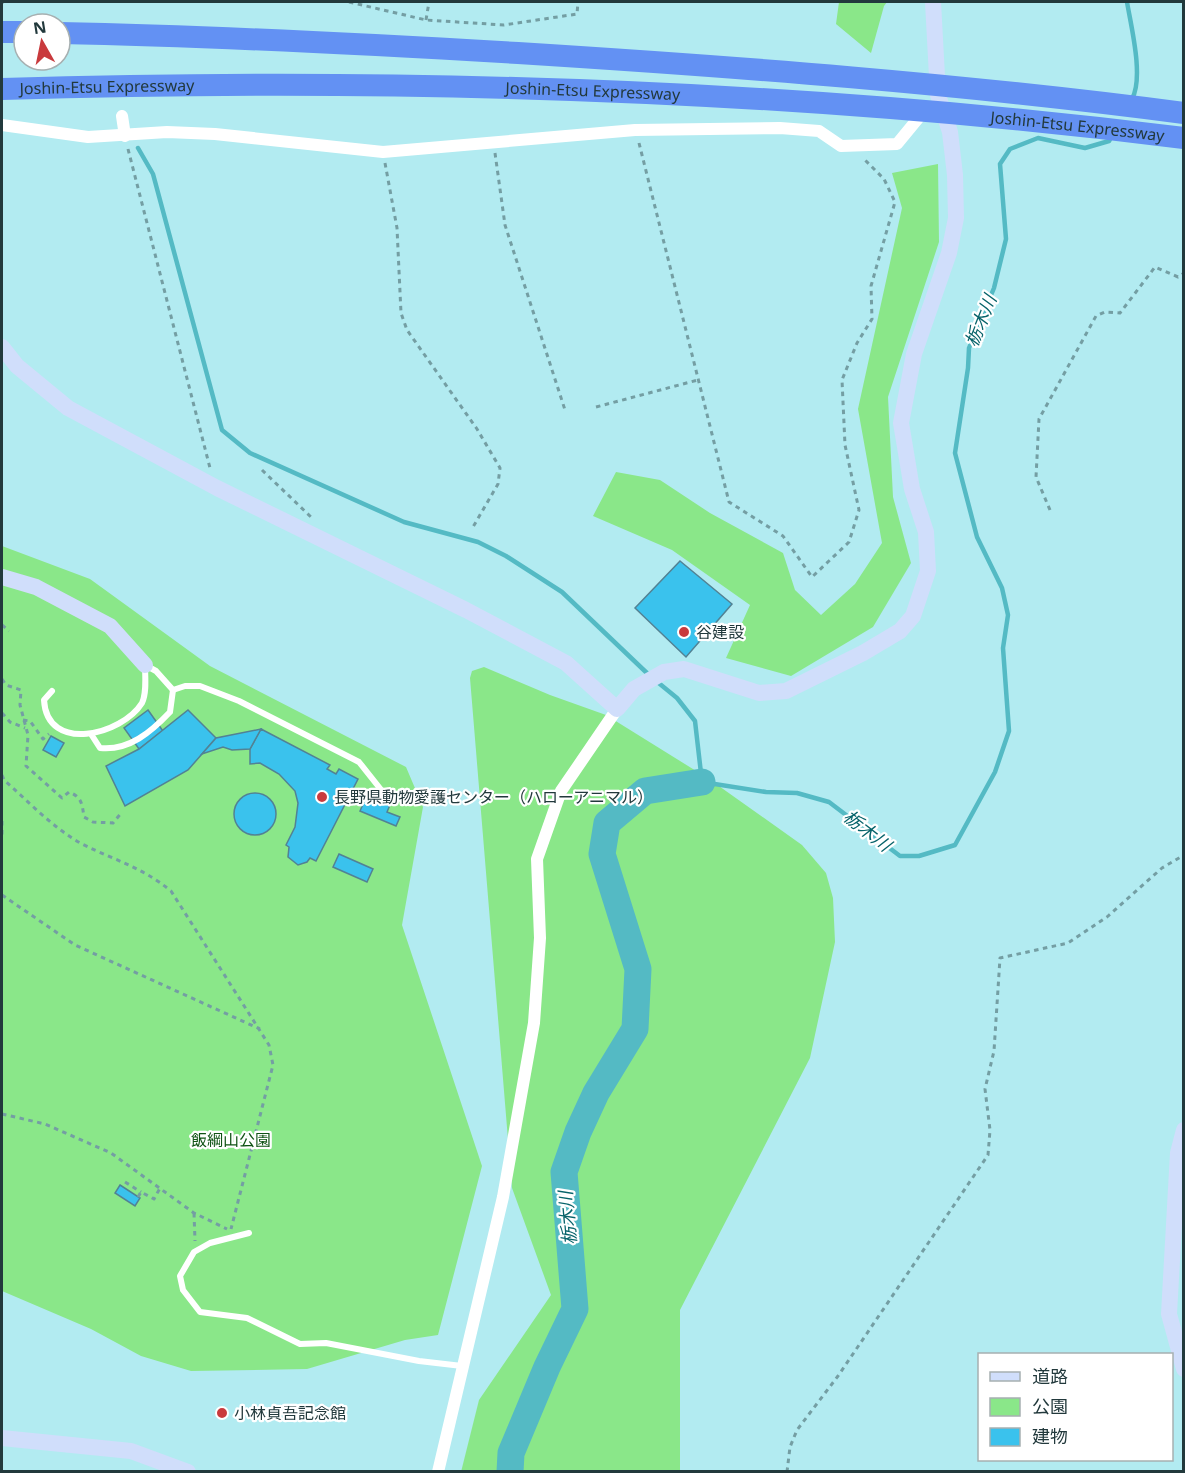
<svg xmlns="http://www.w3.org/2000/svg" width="1185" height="1473" font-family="'Noto Sans','Noto Sans JP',sans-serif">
<rect width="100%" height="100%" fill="#b2ebf1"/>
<g fill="#8ae789">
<path d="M839,2h48l-3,4 -13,47 -35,-29z"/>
<path d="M938,164l1,78 -51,155 5,100 18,66 -38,64 -82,49 -65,-18 24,-53 -78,-55 -79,-34 23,-44 44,8 50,33 73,40 12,37 26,25 34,-31 27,-41 -24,-134 44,-201 -10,-35z"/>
<path d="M2,546l88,33 120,87 196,101 17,40 -21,118 80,241 -44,169 -33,5 -98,29 -116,2 -50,-15 -50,-27 -89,-38z"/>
<path d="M484,667l66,28 56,20 103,64 93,66 24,28 7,25 2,44 -25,116 -130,252v161l-219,1 18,-72 72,-105 -39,-107 -42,-510 2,-7z"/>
</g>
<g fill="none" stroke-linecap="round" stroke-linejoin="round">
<g stroke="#54bac4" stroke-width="4.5">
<path d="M1127,2c4,24 17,75 5,97"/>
<path d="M138,148l15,26 69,256 28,23 154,69 74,20 28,14 56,36 87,83"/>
<path d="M655,680l22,18 18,23 7,61 64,10 31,1 32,9 71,54h19l36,-11 40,-73 14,-41 -6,-83 5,-33 -6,-27 -25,-51 -22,-84 13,-85 1,-20 25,-60 12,-49 -6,-75 10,-15 28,-11 47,10 24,-7 3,-5"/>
</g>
<path stroke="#54bac4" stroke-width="27" d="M510,1472l1,-19 36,-86 28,-58 -11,-137 14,-40 18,-39 39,-64 3,-60 -36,-115 5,-31 38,-32 57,-9"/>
</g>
<g fill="#3ac2ed" stroke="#528294" stroke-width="1.5">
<path d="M680,561l52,43 -46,53 -51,-49z"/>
<path d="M148,710l15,21 -24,18 -15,-21z"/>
<path d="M188,710l28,28 -28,32 -63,36 -19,-40 33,-17z"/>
<path d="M261,729l69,36 -3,4 9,5 3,-5 19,10 -42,82 -6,-3 -3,4 -9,3 -10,-8 1,-10 -3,-2 9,-18 3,-24 -3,-12 -16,-17 -19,-11 -10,1v-15z"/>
<path d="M261,729l-11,20 -18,1 -9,-3 -21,7 14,-16z"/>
<path d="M51,736l13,7 -8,14 -13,-7z"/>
<circle cx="255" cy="814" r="21"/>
<path d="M367,795l23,10 -3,7 13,5 -4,9 -36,-15z"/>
<path d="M339,854l34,15 -6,13 -34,-15z"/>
<path d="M120,1185l20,13 -5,8 -20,-13z"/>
</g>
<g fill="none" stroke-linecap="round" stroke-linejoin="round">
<g stroke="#749ea3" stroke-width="3" stroke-dasharray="4.5 4.5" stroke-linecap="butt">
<path d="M2,2h2"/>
<path d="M349,2l77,18 78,5 73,-11 1,-12"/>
<path d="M426,20l3,-18"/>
<path d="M639,143l90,359 54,34 29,41 37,-35 10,-32 -14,-65 -3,-65 15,-37 15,-24 -1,-33 24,-84 -11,-23 -19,-19 1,-3"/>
<path d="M128,149l82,319"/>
<path d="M495,153l10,72 60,185"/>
<path d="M385,163l12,65 4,85 6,17 70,99 23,39 -2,16 -25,43"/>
<path d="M596,407l102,-27"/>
<path d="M262,470l49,47"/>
<path d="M1050,510l-14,-33 3,-58 57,-103 9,-4 15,1 35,-46 23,10 6,-4"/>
<path d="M2,625l7,6"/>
<path d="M2,679l4,6 15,5 -1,15 8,30 -2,31 36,32 7,-6c13,5 13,12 15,25l9,5 20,1 9,-11"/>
<path d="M2,713l8,9 15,6"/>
<path d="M23,720l7,1 13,18 6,-5"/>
<path d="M2,775l2,5c25,22 49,48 78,64 34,17 58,22 89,47l98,154 4,20 -42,164"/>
<path d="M2,821v18"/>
<path d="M2,895l73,50 185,84"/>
<path d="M2,1114l43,10 66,29 83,60 33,16"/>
<path d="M125,1182l16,10"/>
<path d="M138,1197l3,-5 13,7 6,-11"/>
<path d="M194,1213l1,28"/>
<path d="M787,1472l3,-25 7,-17 41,-54 150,-221 2,-25 -5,-41 9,-38 6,-93 68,-15 39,-26 55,-49 22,-13"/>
</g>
<g stroke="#fff" stroke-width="6">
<path d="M52,691l-8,9c3,54 78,35 98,3 5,-10 3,-27 3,-38l11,6 17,19 12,-4h15l39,15 120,61 27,34"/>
<path d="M91,734l9,14c29,3 51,-16 70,-36l3,-22"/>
<path d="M249,1233l-39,10 -16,9 -14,24 3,14 17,22 47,6 53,26 26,-1 93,18 43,5"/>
</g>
<g stroke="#fff" stroke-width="12">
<path d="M122,116l3,20"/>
<path d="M2,125l86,12 79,-5 48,2 168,18 252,-22 145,-2 39,3 22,15 56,-2 28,-34"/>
<path d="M438,1472l65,-275 31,-174 6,-85 -3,-79 24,-68 56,-82"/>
</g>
<g stroke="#d0defb" stroke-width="16">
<path d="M2,347l15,19 51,42 149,80 249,122 100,53 51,46 17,-20 30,-17 20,-3 75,24 27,-2 77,-38 37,-22 13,-15 15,-45 -2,-39 -14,-43 -11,-66 13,-69 35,-101 7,-35 -1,-43 -5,-43 -12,-37 -5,-93"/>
<path d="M2,577l34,10 74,39 35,39"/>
<path d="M1184,1130l-6,23 -9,161 15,55"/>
<path d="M2,1438l129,13 57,21"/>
</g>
<g stroke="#6391f3" stroke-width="22">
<path d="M2,32h22"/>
<path d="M60,33c153,3 306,11 458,20 223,14 445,31 666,60"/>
<path id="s1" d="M2,89c394,-12 790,0 1182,49"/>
</g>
</g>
<g fill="#c93a3d" stroke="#fff" stroke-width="2">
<circle cx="684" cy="632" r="6"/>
<circle cx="322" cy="797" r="6"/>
<circle cx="222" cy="1413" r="6"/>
</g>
<g text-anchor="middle" stroke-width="4.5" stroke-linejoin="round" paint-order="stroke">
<g font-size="16" fill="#22393c" stroke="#fff">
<text dy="6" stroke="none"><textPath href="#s1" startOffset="105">Joshin-Etsu Expressway</textPath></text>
<text dy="6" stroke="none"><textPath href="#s1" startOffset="591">Joshin-Etsu Expressway</textPath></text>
<text dy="6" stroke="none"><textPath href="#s1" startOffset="1077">Joshin-Etsu Expressway</textPath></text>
</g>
<g font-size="16" fill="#22393c" stroke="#fff" text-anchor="start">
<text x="696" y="638">谷建設</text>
<text x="334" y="803">長野県動物愛護センター（ハローアニマル）</text>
<text x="234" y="1419">小林貞吾記念館</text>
</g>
<g font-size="16" fill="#105315" stroke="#fff">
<text x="231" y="1146">飯綱山公園</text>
</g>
<g font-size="18" font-style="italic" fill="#07636a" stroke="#fff">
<text transform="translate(981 321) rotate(-68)" y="6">栃木川</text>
<text transform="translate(867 831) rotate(38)" y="6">栃木川</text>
<text transform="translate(568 1218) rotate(-95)" y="6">栃木川</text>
</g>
</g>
<rect width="1185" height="1473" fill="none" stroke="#22393c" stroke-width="6"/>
<rect x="978" y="1353" width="195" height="108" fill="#ffffff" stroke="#a7b0b1" stroke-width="1.5"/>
<rect x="990" y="1372" width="30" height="9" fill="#d0defb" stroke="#a7b0b1" stroke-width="1.5"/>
<text x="1032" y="1383" font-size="18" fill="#22393c">道路</text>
<rect x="990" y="1398" width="30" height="18" fill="#8ae789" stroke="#a7b0b1" stroke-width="1.5"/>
<text x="1032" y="1413" font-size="18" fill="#22393c">公園</text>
<rect x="990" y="1428" width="30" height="18" fill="#3ac2ed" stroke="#a7b0b1" stroke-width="1.5"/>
<text x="1032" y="1443" font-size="18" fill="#22393c">建物</text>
<g transform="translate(42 42) rotate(351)"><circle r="28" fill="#ffffff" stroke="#a7b0b1" stroke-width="1.5"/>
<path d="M0-4.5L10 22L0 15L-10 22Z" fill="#c93a3d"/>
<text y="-9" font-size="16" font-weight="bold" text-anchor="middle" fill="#22393c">N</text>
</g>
</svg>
